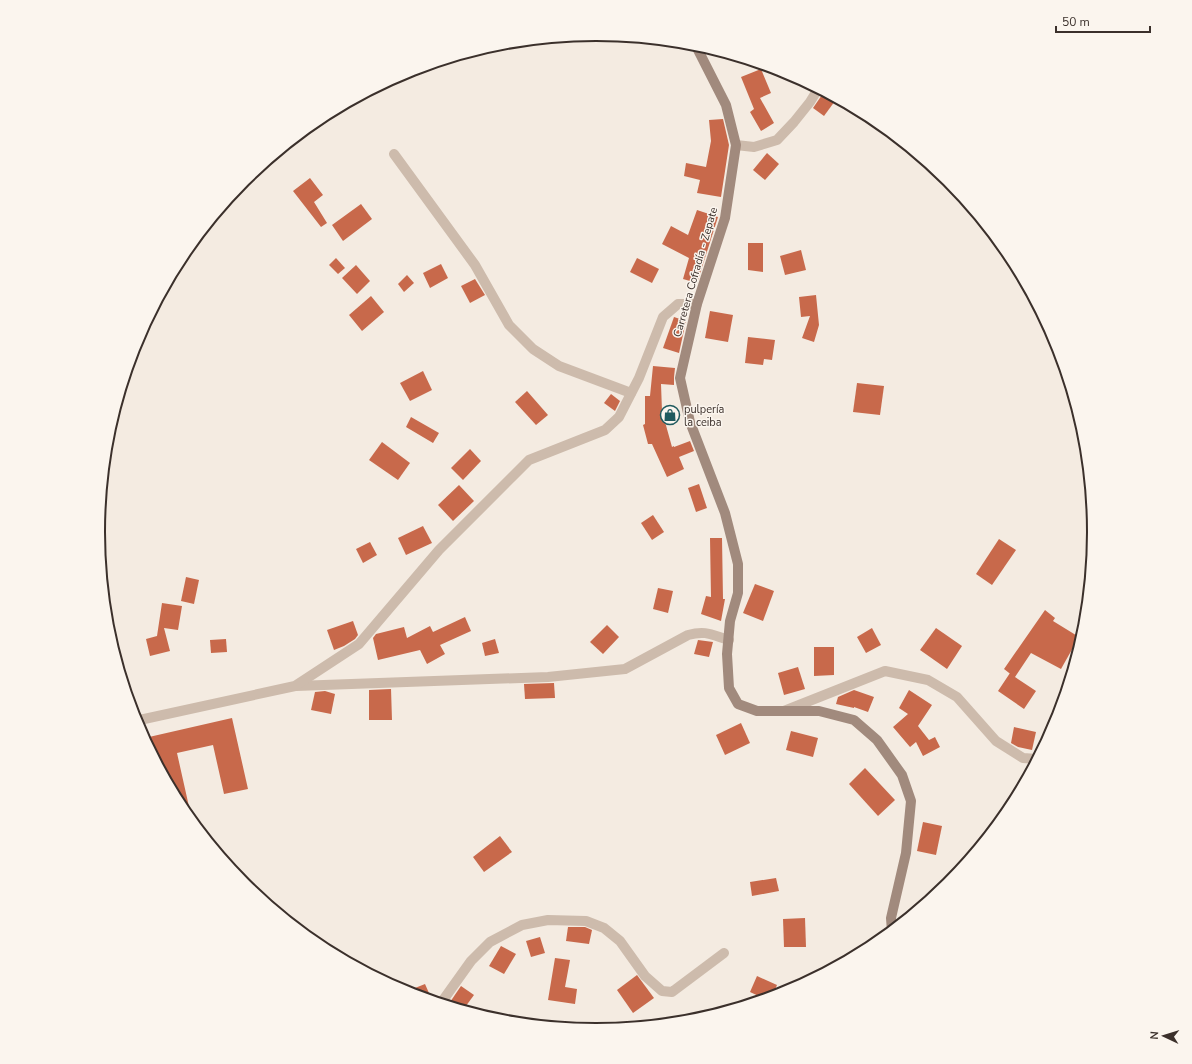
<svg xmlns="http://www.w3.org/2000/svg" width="1192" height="1064" font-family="'Nunito Sans',sans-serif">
<rect width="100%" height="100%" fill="#f4ebe1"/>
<g fill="#c8694b">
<path d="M761,69l10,24 -11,5 14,25 -13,8 -11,-19 4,-3 -13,-32z"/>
<path d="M824,92l11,9 -11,15 -11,-8z"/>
<path d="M723,119l6,26 -8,52 -24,-4 3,-13 -16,-4 2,-13 20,4 5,-26 -2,-21z"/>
<path d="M767,153l12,11 -14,16 -12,-10z"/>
<path d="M310,178l13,17 -9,7 13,21 -6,4 -28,-36z"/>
<path d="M361,204l11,15 -29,22 -11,-16z"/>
<path d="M697,210l21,7 -21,66 -14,-4 6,-21 -27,-14 9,-18 17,9z"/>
<path d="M748,243h15v29l-15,-2z"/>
<path d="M801,250l5,20 -21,5 -5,-19z"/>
<path d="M336,258l9,10 -7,6 -9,-9z"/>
<path d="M637,258l22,11 -7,14 -22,-11z"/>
<path d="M441,264l7,14 -18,10 -7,-15z"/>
<path d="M356,265l14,16 -13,13 -15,-16z"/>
<path d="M407,275l7,8 -10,9 -6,-8z"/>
<path d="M475,279l10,16 -15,8 -9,-17z"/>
<path d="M816,295l3,30 -5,17 -12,-4 8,-22 -9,1 -2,-20z"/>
<path d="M371,296l13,16 -22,19 -13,-16z"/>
<path d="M710,311l23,4 -5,27 -23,-4z"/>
<path d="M674,317l12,4 -7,32 -16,-5z"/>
<path d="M748,337l27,3 -3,20 -8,-1 -1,6 -18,-2z"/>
<path d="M653,366l22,2 -1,9v8l-13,-1 1,27 10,36 2,-1v1l16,-6 4,10 -15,6 5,12 -17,8 -15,-33h-4l-5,-19 2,-1v-28h5z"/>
<path d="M423,371l9,19 -22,11 -10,-18z"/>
<path d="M857,383l27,3 -4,29 -27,-3z"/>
<path d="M527,391l21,24 -12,10 -21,-23z"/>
<path d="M611,394l9,7 -5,10 -11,-8z"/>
<path d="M411,417l28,16 -6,10 -27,-16z"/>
<path d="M382,442l28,21 -12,17 -29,-20z"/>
<path d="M470,449l11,12 -18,19 -12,-12z"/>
<path d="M699,484l8,24 -11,4 -8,-24z"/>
<path d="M459,485l15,16 -21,20 -15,-16z"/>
<path d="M653,515l11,17 -12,8 -11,-17z"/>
<path d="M423,526l9,17 -26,12 -8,-17z"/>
<path d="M710,538h12l1,61h2l-4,22 -20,-7 5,-18 5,1z"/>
<path d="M999,539l17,11 -24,35 -16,-11z"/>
<path d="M370,542l7,13 -14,8 -7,-14z"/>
<path d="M186,577l13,3 -5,24 -13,-3z"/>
<path d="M755,584l19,7 -11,30 -20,-8z"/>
<path d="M658,588l15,3 -5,22 -15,-4z"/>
<path d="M162,603l20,3 -4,24 -14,-2 6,23 -20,5 -4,-17 11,-3z"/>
<path d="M1045,610l10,8 -2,3 26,16 -18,32 -30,-16 -16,24 21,14 -12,18 -26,-18 12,-18 3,3 -9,-7z"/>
<path d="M465,617l6,14 -31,14 5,9 -18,10 -7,-14 -42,10 -5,-22 3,-4 28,-7 3,11 23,-12 3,6z"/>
<path d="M353,621l5,14 -3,4 -11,7 -10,4 -7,-20z"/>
<path d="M607,625l12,12 -16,17 -13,-12z"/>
<path d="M872,628l9,17 -15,8 -9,-16z"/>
<path d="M936,628l26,18 -15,23 -27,-19z"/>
<path d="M226,639l1,13 -16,1 -1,-13z"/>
<path d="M495,639l4,14 -14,3 -3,-13z"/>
<path d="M698,640l15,2 -4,15 -15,-3z"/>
<path d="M814,647h20v28l-20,1z"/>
<path d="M798,667l7,22 -21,6 -6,-22z"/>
<path d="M554,683l1,15 -30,1 -1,-15z"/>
<path d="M391,689l1,31h-23v-30z"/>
<path d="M854,690l20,7 -6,15 -14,-5v1l-18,-4 2,-7z"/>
<path d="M909,690l23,15 -14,21 11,14 6,-3 5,10 -17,9 -7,-14 -6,5 -17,-20 15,-13 -9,-6z"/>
<path d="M325,691l10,3 -4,20 -20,-4 4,-18z"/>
<path d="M232,718l16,71 -24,5 -11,-49 -36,8 15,67 -10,-12 -30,-55 -3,-16z"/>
<path d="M741,723l9,20 -25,12 -9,-20z"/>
<path d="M1014,727l22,5 -4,18 -14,-3 -7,-4z"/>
<path d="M791,731l27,7 -5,19 -27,-7z"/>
<path d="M865,768l30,32 -17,16 -29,-32z"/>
<path d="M923,822l19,4 -6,29 -19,-4z"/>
<path d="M500,836l12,16 -28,20 -11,-15z"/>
<path d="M776,878l3,13 -27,5 -2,-14z"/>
<path d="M805,918l1,29h-22l-1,-28z"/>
<path d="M568,927h17l7,3 -3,14 -23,-3z"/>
<path d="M540,937l5,16 -14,4 -5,-16z"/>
<path d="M501,946l15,8 -12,20 -15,-8z"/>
<path d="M555,958l15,2 -5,27 12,2 -2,15 -27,-4z"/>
<path d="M637,975l17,23 -21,15 -16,-23z"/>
<path d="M757,976l20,9 -5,12 -7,2 -15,-7z"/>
<path d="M425,984l7,16 -27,-8z"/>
<path d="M461,986l13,9 -11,15 -15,-5z"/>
</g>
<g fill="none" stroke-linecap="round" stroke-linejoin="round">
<g stroke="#cdbbac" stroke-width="10">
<path d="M736,145l18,2 23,-7 17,-18 16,-20 8,-13"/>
<path d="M394,154l81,111 34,60 24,24 26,17 72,27"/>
<path d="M296,686l252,-9 77,-8 63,-34c18,-5 24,0 41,5"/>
<path d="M784,711l101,-40 43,9 29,17 39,44 27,17 14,1"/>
<path d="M135,721l160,-35 64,-42 80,-94 90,-90 76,-30 14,-13 20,-39 24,-61 15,-13h19"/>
<path d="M441,1003l30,-42 19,-19 32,-17 26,-5 38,1 18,7 16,13 25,35 17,15 10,1 52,-39"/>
</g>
<path stroke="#a18a7d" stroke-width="10" d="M695,44l31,61 10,40 -11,73 -28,86 -17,74 10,44 35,91 13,51v29l-8,28 -3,33 2,34 9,16 19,7h62l35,9 23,20 25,35 9,26 -5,52 -15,65 1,13"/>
</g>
<defs>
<g id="shop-ring" transform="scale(1)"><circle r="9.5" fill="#fbf5ee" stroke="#1f5a5e" stroke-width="1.5"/><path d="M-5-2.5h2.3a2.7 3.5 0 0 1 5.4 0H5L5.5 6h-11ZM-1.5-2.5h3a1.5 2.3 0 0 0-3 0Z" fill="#1f5a5e"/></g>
</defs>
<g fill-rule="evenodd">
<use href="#shop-ring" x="670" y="415"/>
</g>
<g text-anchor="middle" stroke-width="3" stroke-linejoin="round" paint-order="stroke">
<g font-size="11" fill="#3b302b" stroke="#fbf5ee">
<text transform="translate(695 272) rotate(-74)" y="4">Carretera Cofradía - Zepate</text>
</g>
<g font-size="11" fill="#3b302b" stroke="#fbf5ee" text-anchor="start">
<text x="684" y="413">pulpería<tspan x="684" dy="13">la ceiba</tspan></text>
</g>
</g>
<path d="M0 0H1192V1064H0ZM105 532a491 491 0 1 1 982 0a491 491 0 1 1-982 0Z" fill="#fbf5ee" fill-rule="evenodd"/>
<path fill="none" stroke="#3b302b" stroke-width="2" d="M105 532a491 491 0 1 1 982 0a491 491 0 1 1-982 0Z"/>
<g transform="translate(1164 1036) rotate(274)" stroke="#fbf5ee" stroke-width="3" paint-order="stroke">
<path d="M0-3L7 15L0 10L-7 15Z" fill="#3b302b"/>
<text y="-6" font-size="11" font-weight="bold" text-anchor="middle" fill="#3b302b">N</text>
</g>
<path d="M1056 26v6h94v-6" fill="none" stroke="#3b302b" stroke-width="2"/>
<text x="1062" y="26" font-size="12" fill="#3b302b" stroke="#fbf5ee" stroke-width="3" paint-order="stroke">50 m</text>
</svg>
